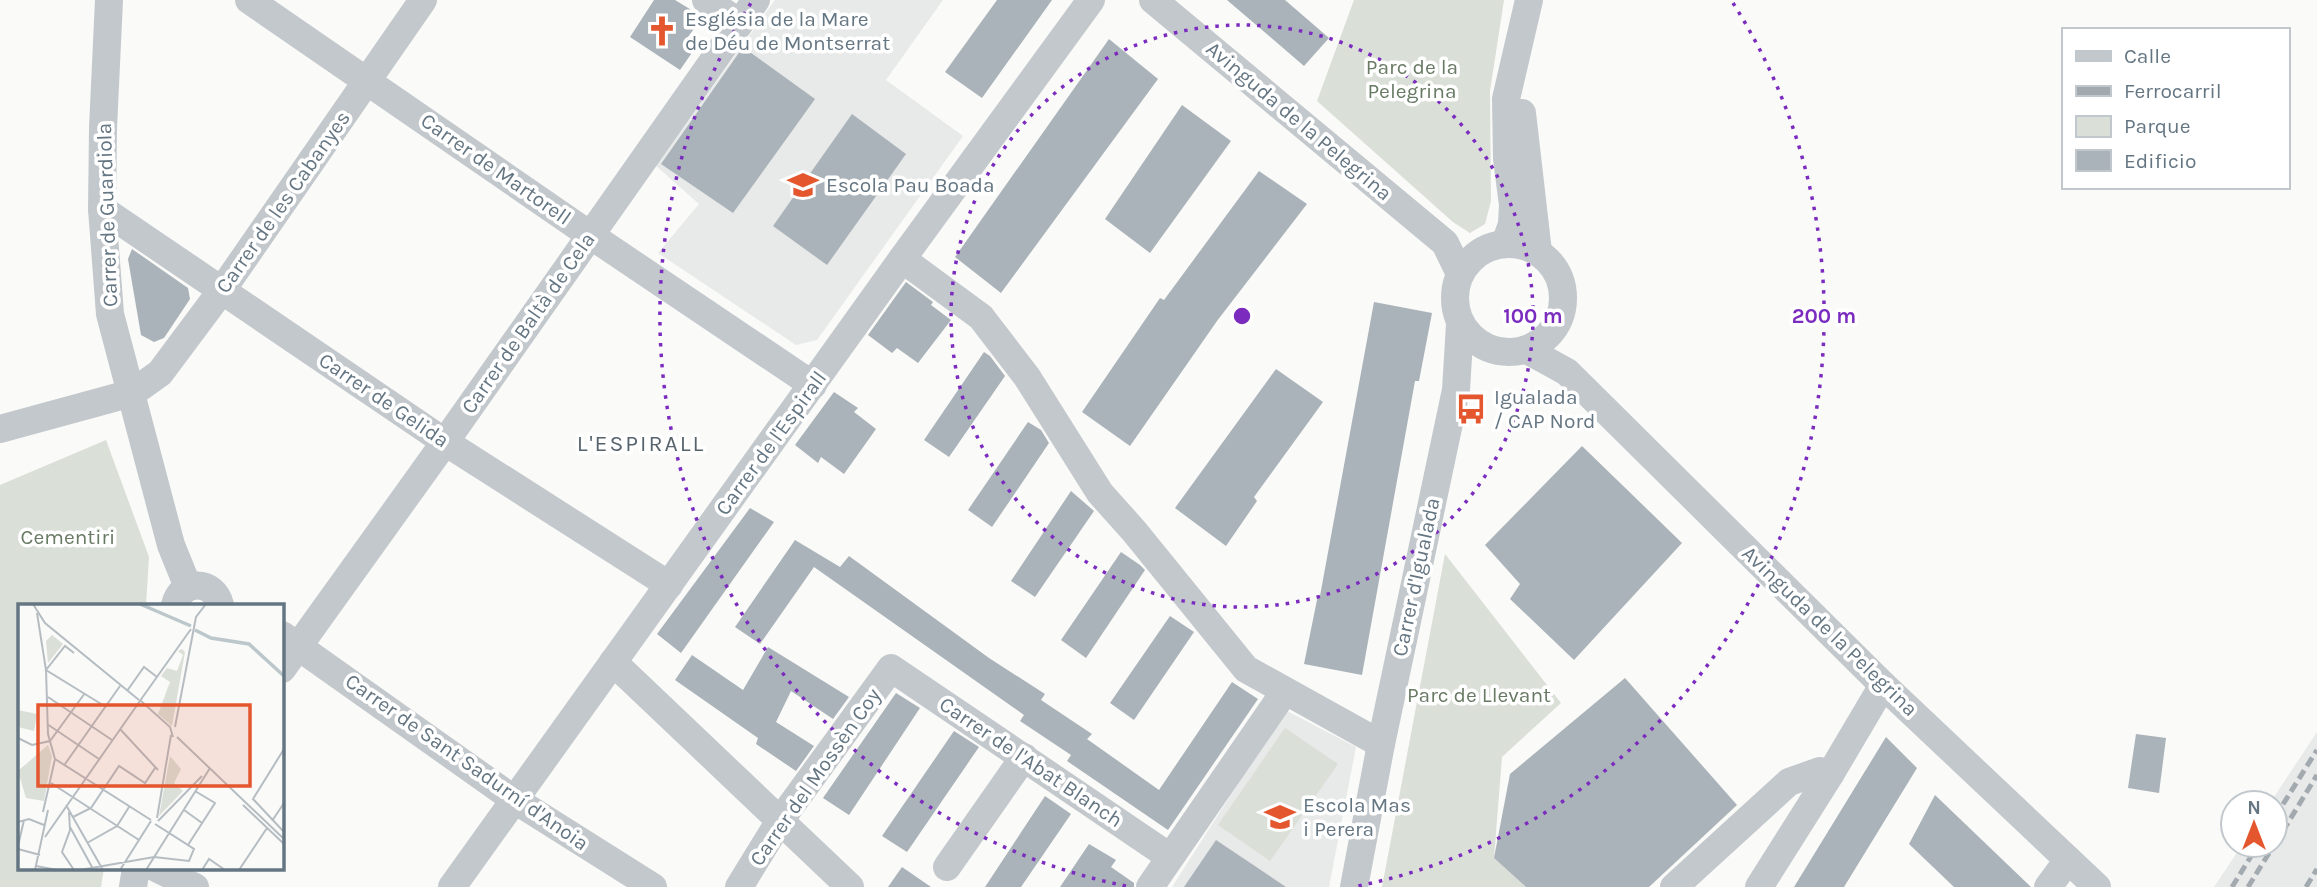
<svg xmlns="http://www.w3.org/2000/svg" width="2317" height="887" font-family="Karla,sans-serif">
<rect width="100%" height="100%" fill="#fafaf8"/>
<g fill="#e8e9e9">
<path d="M775,0h168l-57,80 77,56 -146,204 -21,5 -138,-92 41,-49 -43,-38z"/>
<path d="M1285,710l71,37 -27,140h-157z"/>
<path d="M2317,732v155h-103l28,-42h33v-42h-5z"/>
</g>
<g fill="#dadfd7">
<path d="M1354,0h150l-14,91 1,110 -6,23 -15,9 -17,-11 -136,-121z"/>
<path d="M106,440l43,117 -3,48h-127v263h85l-3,19h-101v-402z"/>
<path d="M1445,554l116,149 -59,54 -8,101 32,29h-144z"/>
<path d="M1285,728l53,36 -68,97 -52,-36z"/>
</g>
<g fill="#aab3b9">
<path d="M654,0h21l23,14 -2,12 -8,11 10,7 -18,26 -50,-33z"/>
<path d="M997,0h55l-70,98 -37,-26z"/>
<path d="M1227,0h58l44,38 -25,28z"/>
<path d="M1109,39l49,40 -157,214 -46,-36z"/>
<path d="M743,47l72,52 -82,114 -72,-49z"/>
<path d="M1182,105l49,36 -81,112 -45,-34z"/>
<path d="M852,114l54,40 -79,111 -54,-39z"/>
<path d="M1259,171l48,33 -90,117 -87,125 -48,-34 78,-114 4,2z"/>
<path d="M132,249l56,39 2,11 -26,39 -10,4 -13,-7 -13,-76z"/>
<path d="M906,282l27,20 -2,3 20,15 -33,43 -21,-15 -5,5 -24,-18z"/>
<path d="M1374,302l58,11 -13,68h-4l-53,294 -58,-11 14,-69 2,1z"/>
<path d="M984,352l6,4 15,20 -56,81 -25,-17z"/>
<path d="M1276,369l47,33 -69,95 3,4 -31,45 -51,-38z"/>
<path d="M834,392l24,16 -4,4 22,17 -32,45 -23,-17 -3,6 -23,-18z"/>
<path d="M1028,422l13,8 8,13 -57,84 -24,-17z"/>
<path d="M1582,446l100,97 -108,117 -64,-61 10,-15 -35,-39z"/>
<path d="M1071,491l23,20 -59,86 -24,-16z"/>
<path d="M750,508l24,14 -93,131 -24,-19z"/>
<path d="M795,540l45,27 9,-11 140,102 56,36 -4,6 51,34 -5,5 72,51 73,-108 26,17 -90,131 -101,-69 4,-6 -51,-34 4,-6 -210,-148 -54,77 -25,-17z"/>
<path d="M1121,552l19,13 5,5 -59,88 -25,-18z"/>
<path d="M1170,616l24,16 -60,88 -24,-17z"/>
<path d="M768,647l81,50 -16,22 -42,-28 -15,31 38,24 -18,25 -40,-27 2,-6 -83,-58 17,-25 51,35z"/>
<path d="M1625,678l112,127 -88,82h-123l-32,-29 16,-84z"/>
<path d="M896,693l24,15 -71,107 -26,-17z"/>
<path d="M954,731l25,16 -72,105 -25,-16z"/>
<path d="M2136,734l30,4 -7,55 -31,-5z"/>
<path d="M1886,737l31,31 -73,119h-50z"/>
<path d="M1935,795l96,92h-77l-45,-43z"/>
<path d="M1045,796l26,18 -50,73h-36z"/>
<path d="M1216,840l70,47h-102z"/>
<path d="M1089,844l27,16 -5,7 23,16v4h-74z"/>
<path d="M902,867l29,20h-43z"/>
</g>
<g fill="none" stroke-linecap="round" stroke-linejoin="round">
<g stroke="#c3c8cc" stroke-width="28">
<path d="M109,0l-6,128 -1,81 8,105 61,231 17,42"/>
<path d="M249,0l341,235 223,150"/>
<path d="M706,0l34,23"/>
<path d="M1153,0l292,243 15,31"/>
<path d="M1522,113l16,139"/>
<path d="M102,209l343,233 224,143"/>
<circle cx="1509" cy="298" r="54"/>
<path d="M1505,244l7,-20 1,-19 -6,-46 -1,-60 23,-99"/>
<path d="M902,259l79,58 46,60 73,116 34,38 112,138 135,75"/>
<path d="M1527,350l40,22 316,313 214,202"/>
<path d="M0,429l132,-36 28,-20 62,-83 201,-290"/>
<path d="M175,605c6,-26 39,-26 45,0"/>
<path d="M282,635l233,165 138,87"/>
<path d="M613,662l237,225"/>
<path d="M282,669l163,-227 311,-442"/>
<path d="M947,867l77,-110"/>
<path d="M156,868l39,19"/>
<path d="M133,887l3,-19"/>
<path d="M452,887l450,-628 189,-259"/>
<path d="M739,887l40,-65 112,-154 279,189"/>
<path d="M1150,887l135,-196"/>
<path d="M1354,887l27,-143 75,-354 4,-66"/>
<path d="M1674,887l115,-105 31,-11 11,2"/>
<path d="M1759,887l72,-114 52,-88"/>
<path d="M2048,887l20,-27"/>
</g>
<g stroke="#a2aab0" stroke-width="5" stroke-dasharray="10 5" stroke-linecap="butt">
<path d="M2275,817l42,-67"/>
<path d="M2275,844l42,-69"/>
<path d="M2232,887l26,-42"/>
<path d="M2248,887l26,-42"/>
<path d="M2306,887l11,-18"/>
</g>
</g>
<g fill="none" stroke="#7b2cbf" stroke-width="3.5" stroke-dasharray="3.5 7">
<circle cx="1242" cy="316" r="291"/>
<path d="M1126 886A582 582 0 0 1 751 3M1733 3A582 582 0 0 1 1358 886"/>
</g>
<defs>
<g id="church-bare" transform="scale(2.415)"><path d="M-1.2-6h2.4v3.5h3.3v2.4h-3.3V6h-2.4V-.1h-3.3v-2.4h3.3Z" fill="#e4572e" stroke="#fff" stroke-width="2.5" paint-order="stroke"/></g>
<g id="school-bare" transform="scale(2.415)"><path d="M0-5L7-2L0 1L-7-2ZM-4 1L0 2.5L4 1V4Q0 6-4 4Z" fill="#e4572e" stroke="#fff" stroke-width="2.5" paint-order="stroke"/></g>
<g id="bus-bare" transform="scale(2.415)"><path d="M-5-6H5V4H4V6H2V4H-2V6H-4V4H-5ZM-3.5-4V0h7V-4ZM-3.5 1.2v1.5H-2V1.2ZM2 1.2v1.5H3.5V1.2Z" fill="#e4572e" stroke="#fff" stroke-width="2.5" paint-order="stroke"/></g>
</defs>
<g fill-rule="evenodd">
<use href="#church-bare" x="662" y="31"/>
<use href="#school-bare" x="803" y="185"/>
<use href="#bus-bare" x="1471" y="409"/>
<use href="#school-bare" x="1280" y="817"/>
</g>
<g text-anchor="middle" stroke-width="7" stroke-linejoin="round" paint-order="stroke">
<g font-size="21" fill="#657683" stroke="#fff" text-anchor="start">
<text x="685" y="26">Església de la Mare<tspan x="685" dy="24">de Déu de Montserrat</tspan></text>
<text x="826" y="192">Escola Pau Boada</text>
<text x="1494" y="404">Igualada<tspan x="1494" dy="24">/ CAP Nord</tspan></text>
<text x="1303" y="812">Escola Mas<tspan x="1303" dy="24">i Perera</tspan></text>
</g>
<g font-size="21" fill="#687a64" stroke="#fff">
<text x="1412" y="74">Parc de la<tspan x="1412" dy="24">Pelegrina</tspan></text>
<text x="68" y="544">Cementiri</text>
<text x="1479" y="702">Parc de Llevant</text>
</g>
<g font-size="21" fill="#657683" stroke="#fff">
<text transform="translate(1299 121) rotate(40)" y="7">Avinguda de la Pelegrina</text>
<text transform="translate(496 169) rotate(35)" y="7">Carrer de Martorell</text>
<text transform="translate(283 202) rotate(-55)" y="7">Carrer de les Cabanyes</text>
<text transform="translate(107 215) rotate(-92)" y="7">Carrer de Guardiola</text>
<text transform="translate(528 323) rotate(-55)" y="7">Carrer de Baltà de Cela</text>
<text transform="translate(384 400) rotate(34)" y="7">Carrer de Gelida</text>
<text transform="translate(771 443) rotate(-54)" y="7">Carrer de l'Espirall</text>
<text transform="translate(1416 577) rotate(-78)" y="7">Carrer d'Igualada</text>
<text transform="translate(1830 631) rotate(44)" y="7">Avinguda de la Pelegrina</text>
<text transform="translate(467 762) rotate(35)" y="7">Carrer de Sant Sadurní d'Anoia</text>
<text transform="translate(1031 762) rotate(34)" y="7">Carrer de l'Abat Blanch</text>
<text transform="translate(815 777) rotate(-55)" y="7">Carrer del Mossèn Coy</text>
</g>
<g font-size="23" letter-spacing="2" fill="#57646e" stroke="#fff">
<text x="641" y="451">L'ESPIRALL</text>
</g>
</g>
<g transform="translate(18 604)">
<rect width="266" height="266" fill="#fafaf8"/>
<path d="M34,31l11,9 -15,19 -2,-22zM164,45l3,3 -13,74 -14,-12 12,-32 -9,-6 6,-8 10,3 6,-16 -5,-4zM0,106l19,4 -3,17 -16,-4zM30,141l4,11 -8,45 -18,-3 -8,-27zM152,152l11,13 -7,14 9,8 -24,25z" fill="#dadfd7"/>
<path fill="none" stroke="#bbc7cb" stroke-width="3.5" d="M122,0l51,22M177,26l16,8 38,6 35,32"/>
<path fill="none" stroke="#b5bdc2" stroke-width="2" d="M15,0l12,19 94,77M19,9l9,57 2,64 7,25 -12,53M56,49l-9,-7 -19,24 60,37M109,87l17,-24 13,10M30,93l64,43M124,94l49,-69M123,97l29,26 3,10M29,120l52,35M157,123l21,-110 10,-13M102,125l38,41M159,133l107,102M0,134l14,7 18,-4 35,-48M266,145l-31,50 31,33M37,155l96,61M47,160l55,-78M33,179l88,57M48,201l37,65M225,201l41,39M166,206l18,13M51,208l1,18 -8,22 12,18M55,213l18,-9 28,-42 26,17 10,-15M139,214l14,-83M140,217l44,-45M254,217l12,-18M0,218l11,-3 15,6M52,223l22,40M27,233l97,-139M69,239l30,-17 12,-19M170,241l27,-42 -20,-12M0,242l6,-26M0,245l22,6M18,262l21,4M17,266l13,-60M62,266l74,-13 35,4 5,-12 -39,-25M102,266l31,-49M128,266l64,-102M184,266l7,-11 16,11M221,266l28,-42"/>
<path fill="#e4572e" fill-opacity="0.15" stroke="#e4572e" stroke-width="3.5" d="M20,101h212v81h-212z"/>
<rect width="266" height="266" fill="none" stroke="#657683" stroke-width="3.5"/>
</g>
<circle cx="1242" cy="316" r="10" fill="#7b2cbf" stroke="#fff" stroke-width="3.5"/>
<g font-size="21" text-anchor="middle" font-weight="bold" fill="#7b2cbf" stroke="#fff" stroke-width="7" stroke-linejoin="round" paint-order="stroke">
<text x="1533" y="323">100 m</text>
<text x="1824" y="323">200 m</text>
</g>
<rect x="2062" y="28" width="228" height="161" fill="#ffffff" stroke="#c1c8cd" stroke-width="2"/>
<rect x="2076" y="51" width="35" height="10" fill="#c3c8cc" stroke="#c1c8cd" stroke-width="2"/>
<text x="2124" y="63" font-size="21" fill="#657683">Calle</text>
<rect x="2076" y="86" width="35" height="10" fill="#a2aab0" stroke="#c1c8cd" stroke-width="2"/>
<text x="2124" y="98" font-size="21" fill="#657683">Ferrocarril</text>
<rect x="2076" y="116" width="35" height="21" fill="#dadfd7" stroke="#c1c8cd" stroke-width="2"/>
<text x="2124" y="133" font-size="21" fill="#657683">Parque</text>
<rect x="2076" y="150" width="35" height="21" fill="#aab3b9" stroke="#c1c8cd" stroke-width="2"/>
<text x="2124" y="168" font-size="21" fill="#657683">Edificio</text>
<g transform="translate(2254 824)"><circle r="33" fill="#ffffff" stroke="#c1c8cd" stroke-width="2"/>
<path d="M0-5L12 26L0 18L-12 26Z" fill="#e4572e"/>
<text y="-10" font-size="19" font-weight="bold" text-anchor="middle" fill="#657683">N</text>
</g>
</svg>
